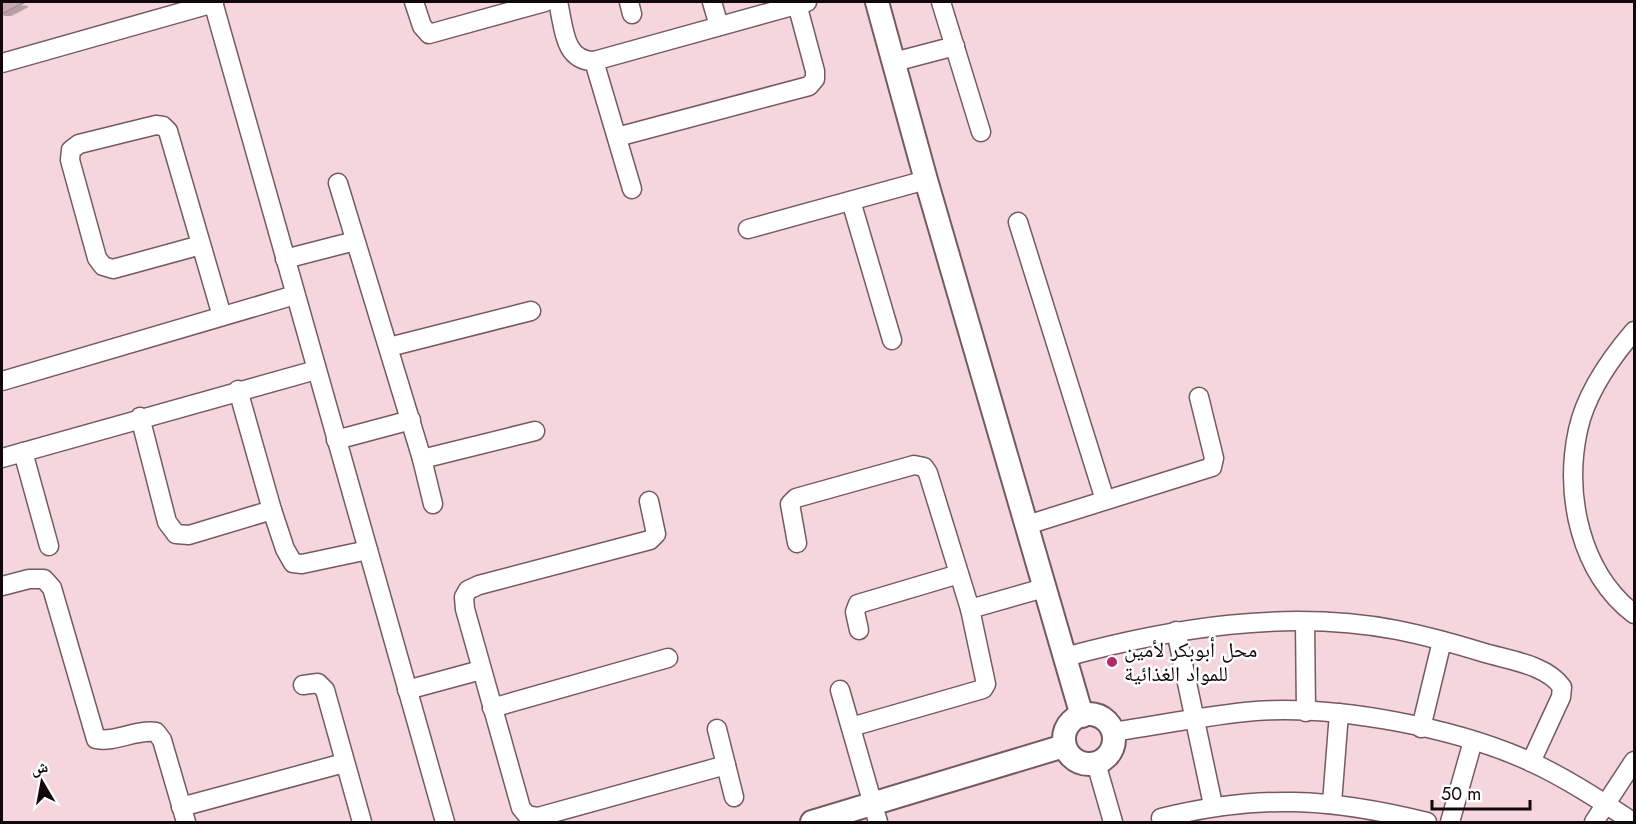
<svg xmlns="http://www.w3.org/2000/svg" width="1636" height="824" font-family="Jost,'Noto Naskh Arabic',sans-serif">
<defs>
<filter id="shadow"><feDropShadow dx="2.5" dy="4.5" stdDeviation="0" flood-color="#0004"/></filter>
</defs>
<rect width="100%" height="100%" fill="#f5d6de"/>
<g fill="#c7a9b2" stroke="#ab8e96" stroke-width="1.5" filter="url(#shadow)">
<path d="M2,2h23l-23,12z"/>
<path d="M2,2h23l-23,12z"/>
</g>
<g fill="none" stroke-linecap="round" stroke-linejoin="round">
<g stroke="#755a62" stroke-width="21">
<g id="minor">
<path d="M213,2l232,820"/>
<path d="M414,2l8,24 7,8 116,-32"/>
<path d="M558,2c6,24 5,59 36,59l213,-59"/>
<path d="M629,2l3,12"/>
<path d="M712,2l7,24"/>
<path d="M941,2l40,130"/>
<path d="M594,61l38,128"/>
<path d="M894,62l61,-16"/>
<path d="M2,63l212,-60"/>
<path d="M617,137l192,-51 6,-7v-8l-18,-67"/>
<path d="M338,183l84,276 11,45"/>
<path d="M851,201l41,139"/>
<path d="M1018,222l87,278"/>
<path d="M748,229l178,-49"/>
<path d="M201,245l-88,24 -10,-3 -6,-8 -27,-98 1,-10 8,-6 77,-19 7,1 5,5 54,185"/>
<path d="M285,259l70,-18"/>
<path d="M1634,331c-24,28 -48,62 -56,99 -14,65 2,142 56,184"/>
<path d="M389,347l142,-36"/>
<path d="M2,381l293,-86"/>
<path d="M140,417l27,105 9,12 13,1 83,-25 -34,-120"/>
<path d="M336,440l75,-20"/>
<path d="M23,452l26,94"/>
<path d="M2,458l314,-88"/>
<path d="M422,459l113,-28"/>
<path d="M649,501l7,33 -6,6 -171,45 -11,5 -4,7 1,12 56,199 6,7 11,2 188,-52"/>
<path d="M272,510l13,39 8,14 9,1 66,-14"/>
<path d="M1027,525l185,-58 2,-9 -15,-61"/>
<path d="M797,543l-7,-39 6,-6 118,-33 10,2 4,6 42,136 16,75 -3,5 -132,38"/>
<path d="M2,586l27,-7h15l8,9 44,151c20,4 39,-10 60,-7l6,8 24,82"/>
<path d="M970,609l74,-21"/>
<path d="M1305,622l1,90"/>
<path d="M859,630l-4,-18 3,-8 101,-30"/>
<path d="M1176,631l37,174"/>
<path d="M1065,657c107,-29 221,-48 332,-27 30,6 59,14 88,23 24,7 62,12 77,34l-1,10 -30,65"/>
<path d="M303,685l15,-2 7,7 37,132"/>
<path d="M407,690l74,-20"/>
<path d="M840,690l38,132"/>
<path d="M492,708l176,-50"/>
<path d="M1421,728l21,-87"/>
<path d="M717,729l17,68"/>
<path d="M1112,732c48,-7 96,-17 144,-21 81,-6 201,17 275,51 35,16 70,39 102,60"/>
<path d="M1096,763l17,59"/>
<path d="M1332,803l7,-90"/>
<path d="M181,807l163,-44"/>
<path d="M1161,818c98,-24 169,-20 266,4"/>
<path d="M1450,822l23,-81"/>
<path d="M1594,822l40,-61"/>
</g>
</g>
<g stroke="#755a62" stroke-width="26">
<g id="major">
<path d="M877,2l49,178 156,536"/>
<circle cx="1089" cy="739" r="25"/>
<path d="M812,822l252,-76"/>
</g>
</g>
<use href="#minor" stroke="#fff" stroke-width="18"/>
<use href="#major" stroke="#fff" stroke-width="22"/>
</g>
<circle fill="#b32966" stroke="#fff" stroke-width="2" cx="1112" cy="662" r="6"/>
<g text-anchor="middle" stroke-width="5" stroke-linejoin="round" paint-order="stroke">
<g font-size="21" fill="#12080b" stroke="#fff" text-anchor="start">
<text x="1124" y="657">محل أبوبكر لأمين<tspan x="1124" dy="24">للمواد الغذائية</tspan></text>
</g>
</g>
<rect width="1636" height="824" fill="none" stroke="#12080b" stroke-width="6"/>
<g transform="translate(42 782) rotate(350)" stroke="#ffffff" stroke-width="4.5" paint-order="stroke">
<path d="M0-4.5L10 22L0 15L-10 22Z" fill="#12080b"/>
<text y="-9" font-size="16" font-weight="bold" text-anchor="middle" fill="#12080b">ش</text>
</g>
<path d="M1432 800v9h98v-9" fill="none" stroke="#12080b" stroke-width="3"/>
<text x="1441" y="800" font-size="18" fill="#12080b" stroke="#ffffff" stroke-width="4.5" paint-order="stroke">50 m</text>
</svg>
